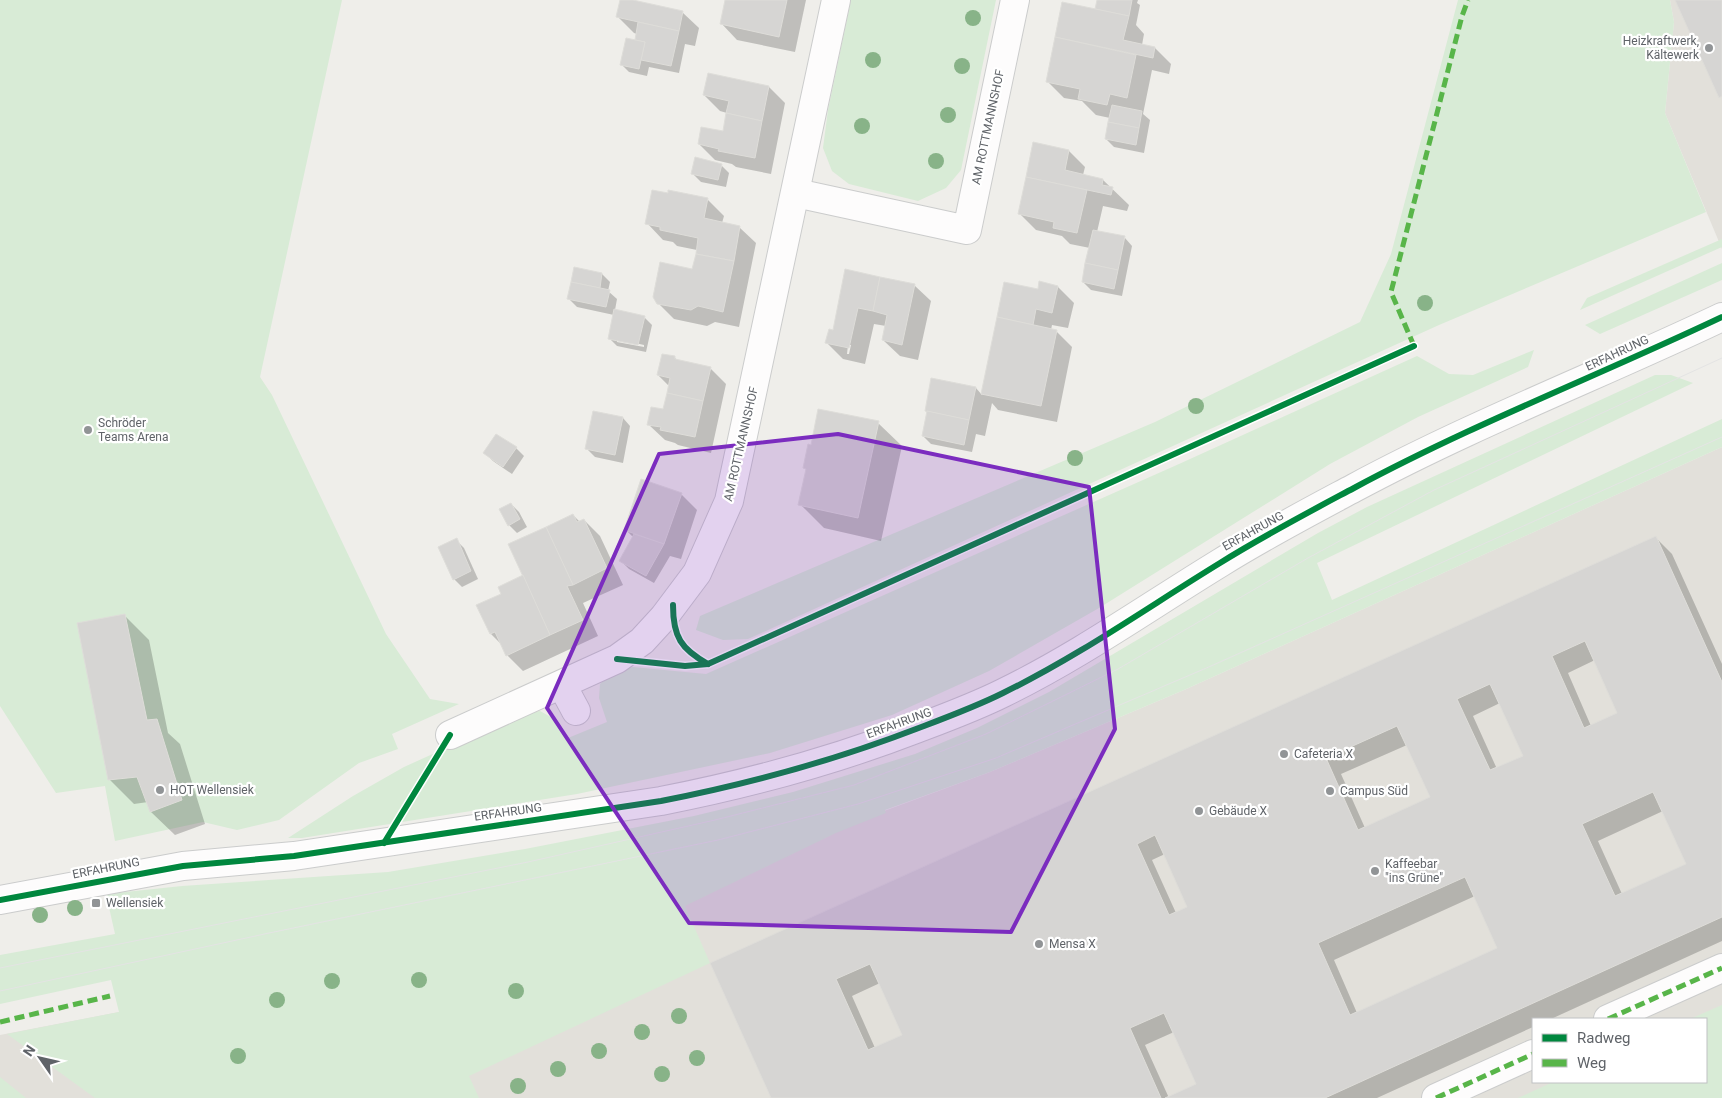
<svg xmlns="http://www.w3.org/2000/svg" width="1722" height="1098" font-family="Roboto,sans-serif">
<rect width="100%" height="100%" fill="#efeeea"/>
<g fill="#e2e0da" fill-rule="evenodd">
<path d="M1670,0h52v249l-57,-136 9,-91z"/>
<path d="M1722,447v651h-1722v-63l119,-23 765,-201 106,-39 194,-82zM1533,1019h173v63h-173z"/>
</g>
<g fill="#d8ebd6">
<path d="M0,0h342l-82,377 12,18 114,239 44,65 29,5 -67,30 6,15 -39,14 -80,57 -42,10 -34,-8 -88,19 -10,-55 -49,7 -56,-87z"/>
<path d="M851,0h145l-35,170 -15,18 -28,13 -69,-17 -17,-13 -9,-23 5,-38z"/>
<path d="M1458,0h212l4,22 -9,91 41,99 -267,113 -691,314 -25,1 -27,-10 4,-14 455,-194 205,-100 31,-68z"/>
<path d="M1722,239v8l-142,63 7,-12z"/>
<path d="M1722,263v17l-122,54 -15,-9z"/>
<path d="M1534,350l-6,17 -110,50 -88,47 -231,144 -110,63 -97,44 -122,38 -193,41 -275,44h-14l65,-42 51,-29 117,-53 19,-3 18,10 10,17 39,-16 -8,-24 1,-14 12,-12 21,-5 73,7 473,-210 238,-108 32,18 24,1z"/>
<path d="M1655,375h16l22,8 -376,180 15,37 390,-181v28l-538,243 -194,82 -105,38 1,3 -50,20 -151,73 25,57 -241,113 10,22h-384l-88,-64 112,-22 -8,-32 -111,24v-49l115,-21 -9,-40 76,-8 206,-14 137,-23 169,-33 99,-24 122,-38 62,-26 72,-36 269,-159 49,-26z"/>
<path d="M1722,1005v93h-204l35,-16h153v-63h-16z"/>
<path d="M0,1077l26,21h-26z"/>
</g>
<g fill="#0003" fill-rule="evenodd">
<path d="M622,0l60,12 17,16 -4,18 -10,-2 -6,29 -30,-6 -2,9 -18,-4 -8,-8 15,-23 1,-7 -3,-1 -16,-16z"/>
<path d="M726,0h80l-11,52 -58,-12 -16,-17z"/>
<path d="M1098,0h40l-1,3 3,2 -4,20 8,9 -2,11 13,3 16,16 -2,10 -17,-4 -9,44 7,6 -6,33 -30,-6 -8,-8 4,-21 -14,-3 -14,-14 -18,-3 -17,-17 16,-77 36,7z"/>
<path d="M769,87l16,16 -14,71 -35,-7 -4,-3 -17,-4 -16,-16 25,-12 3,-19 -7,-2 -16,-16z"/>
<path d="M1034,144l35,7 16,16 -2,8 20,5 26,25 -2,6 -24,-5 -6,26 28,6 7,8 -10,50 -31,-6 -8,-8 7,-34 -20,-4 -8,-8 -26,-6 -16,-16z"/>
<path d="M721,165l8,8 -3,14 -25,-5 -8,-8z"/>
<path d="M707,199l17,17 -2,7 17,4 17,16 -17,84 -24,-5 -8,4 -33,-7 -16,-16 35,-33 4,-20 -20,-4 -4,-4 -10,-2 -16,-17z"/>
<path d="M575,269l27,5 8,8 -2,9 9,8 -2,11 29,7 8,8 -6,27 -29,-6 -8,-8 5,-23 -37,-8 -8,-8zM617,339l27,6v2l-27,-5z"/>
<path d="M846,271l68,14 17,16 -13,59 -18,-4 -17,-16 3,-14 -12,-2 -9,40 -22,-5 -16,-16 7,-12zM848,345h3l-2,9h-2z"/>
<path d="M1005,283l34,7 19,-3 16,16 -6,25 -16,-3 -1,5 5,1 16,16 -15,75 -59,-12 -6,-7 -7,33 -9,-2 -4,18 -41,-8 -8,-8 5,-23 -2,-2 50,-23 6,7z"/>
<path d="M675,358l3,3 32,7 16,16 -15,69 -33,-8 -3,-2 -10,-3 -17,-16 16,-13 5,-25 -11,-11z"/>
<path d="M623,418l7,8 -7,37 -28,-6 -8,-8z"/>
<path d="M878,423l24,23 -21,95 -57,-13 -24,-24 7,-34 -2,-2z"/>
<path d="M516,448l8,8 -12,18 -19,-13 -8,-8z"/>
<path d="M681,494l16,16 -16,49 -11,-3 -16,27 -25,-14 -8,-8 12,-24 -7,-7z"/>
<path d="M511,504l8,8 8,15 -10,6 -8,-8z"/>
<path d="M573,515l7,7 4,-2 16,16 23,49 -40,18 15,33 -75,35 -16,-16 -5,-10 -11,-11 12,-39 21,-19z"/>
<path d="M1656,538l16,16 50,110v277l-171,78h-18v8l-156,71h-605l-60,-134zM1595,660l24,54 -28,12 -23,-53zM1500,703l25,54 -28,12 -24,-53zM1407,745l24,53 -66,30 -24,-54zM1663,811l24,53 -65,30 -24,-53zM1165,854l24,53 -13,6 -24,-53zM1475,896l24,53 -142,64 -23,-53zM880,983l23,53 -28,12 -23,-52zM1174,1032l23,53 -28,13 -24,-53z"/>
<path d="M456,540l8,8 14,31 -16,8 -8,-8z"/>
<path d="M125,616l24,24 19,93 12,11 25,80 -30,11 -24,-23 -3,-10 -14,2 -24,-24z"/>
</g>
<g fill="#d6d5d3" stroke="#deddd9" fill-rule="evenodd">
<path d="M620,0h13l50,11 -4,20 -63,-14z"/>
<path d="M725,0h62l-8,37 -59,-13z"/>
<path d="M1097,0h35l-3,16 -34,-7z"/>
<path d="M1675,0h47v96l-3,2z"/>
<path d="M1062,2l67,14 -6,24 32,7 -2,11 -98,-21z"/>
<path d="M638,22l41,9 -8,35 -30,-6 4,-18 -10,-2z"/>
<path d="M1055,37l81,18 -9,43 -17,-4 -3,11 -29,-6 2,-10 -34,-7z"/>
<path d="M626,38l19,4 -6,27 -19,-4z"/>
<path d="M708,73l61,13 -7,35 -36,-8 3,-12 -26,-6z"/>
<path d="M1112,105l30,6 -3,17 -31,-6z"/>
<path d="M726,113l36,8 -7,37 -37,-7 1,-2 -21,-5 3,-17 22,4z"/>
<path d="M1108,122l31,6 -3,17 -31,-6z"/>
<path d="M1033,142l36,8 -4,20 38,9 -1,6 11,2 -2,8 -85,-18z"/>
<path d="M695,157l27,7 -4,16 -27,-6z"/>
<path d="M1026,177l61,13 -10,43 -24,-5 1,-6 -36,-8z"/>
<path d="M652,190l16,3v-3l40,8 -4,20 36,8 -6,35 -38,-7 2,-16 -38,-8v-3l-15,-3z"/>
<path d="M1093,230l32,6 -7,34 -33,-7z"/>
<path d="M696,254l38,7 -11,51 -25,-6 -7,4 -34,-6 -4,-7 7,-35 32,7z"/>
<path d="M1085,263l33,7 -4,19 -32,-7z"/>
<path d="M574,267l28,6 -2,15 -29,-6z"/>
<path d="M845,269l35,8 -7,34 -15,-3 -9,40 -24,-5 4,-14 4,1z"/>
<path d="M880,277l35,7 -13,61 -20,-5 5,-25 -14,-4z"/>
<path d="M1039,281l19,5 -6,27 -16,-4 -3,16 -36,-8 7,-35 34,7z"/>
<path d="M571,282l39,8 -4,17 -39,-8z"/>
<path d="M614,309l31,7 -7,29 -30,-6z"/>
<path d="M997,317l60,13 -16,76 -60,-12z"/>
<path d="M662,354l13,2v3l36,8 -8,34 -36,-8 3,-15 -13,-3z"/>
<path d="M931,378l45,9 -7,33 -44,-9z"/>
<path d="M667,393l36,8 -8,36 -35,-7 1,-3 -14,-2 4,-18 12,2z"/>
<path d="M818,409l61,12 -21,97 -60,-13 8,-36 -3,-1 5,-24 3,1z"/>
<path d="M593,411l30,6 -8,38 -30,-6z"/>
<path d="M927,411l42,9 -5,25 -42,-9z"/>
<path d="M496,434l21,13 -14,20 -20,-14z"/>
<path d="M641,479l41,14 -18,51 -40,-14z"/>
<path d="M511,503l9,16 -12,7 -9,-17z"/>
<path d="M573,514l4,8 7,-3 23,49 -34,17 -27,-58z"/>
<path d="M546,527l27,58 -6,1 16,34 -33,15 -42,-91z"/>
<path d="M634,534l30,10 -18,32 -27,-15z"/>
<path d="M1656,536l66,146v235l-397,181h-160l31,-14 -32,-71 -34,15 31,70h-390l-61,-135zM1585,641l32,72 -33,15 -32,-72zM1490,684l33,72 -33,14 -33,-71zM1397,726l33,71 -72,33 -32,-72zM1653,792l33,72 -71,32 -33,-72zM1155,835l32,72 -18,8 -32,-71zM1465,877l32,71 -147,67 -32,-72zM870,964l32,71 -34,15 -32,-71z"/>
<path d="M457,538l14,33 -18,9 -15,-33z"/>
<path d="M523,575l27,60 -44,21 -11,-24 -5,2 -14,-29 25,-11 -3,-7z"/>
<path d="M125,614l22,106 10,-1 25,81 -32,12 -13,-35 -29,3 -31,-157z"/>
</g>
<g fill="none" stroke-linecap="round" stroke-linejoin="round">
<g stroke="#cbcccc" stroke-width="30">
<g id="minor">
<path d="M796,193l171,37 48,-230"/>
<path d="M562,685l14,26"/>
<path d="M450,735l167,-76 25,-18 22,-24 33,-44 32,-72 107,-501"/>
<path d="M0,900l183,-34 111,-10 367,-55c87,-17 172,-40 255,-72 29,-11 59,-22 87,-36 76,-37 145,-86 217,-130 43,-27 89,-51 134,-75 119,-64 246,-113 368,-171"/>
<path d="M1608,1019l114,-51"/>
<path d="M1436,1098l97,-44"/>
</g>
</g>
<use href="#minor" stroke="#fdfcfc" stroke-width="28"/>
<g stroke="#e4e4e4" stroke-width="1">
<path d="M0,968l528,-106 187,-42 139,-35 132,-51 132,-65 190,-111 126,-68 288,-132"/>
<path d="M0,991l274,-59 444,-92 140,-36 138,-46 215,-92 511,-229"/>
</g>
<g stroke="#58b549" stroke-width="5" stroke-dasharray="10 5" stroke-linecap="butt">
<path d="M1414,346l-23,-54 71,-276 6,-16"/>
<path d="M1608,1019l114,-51"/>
<path d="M0,1022l110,-26"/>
<path d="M1436,1098l97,-44"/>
</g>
<g stroke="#fff" stroke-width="9">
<g id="cycleway">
<path d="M673,605c0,32 8,44 35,59"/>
<path d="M617,659l68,7 23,-2 706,-318"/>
<path d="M384,843l66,-108"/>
<path d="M0,900l183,-34 111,-10 367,-55c87,-17 172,-40 255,-72 29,-11 59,-22 87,-36 76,-37 145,-86 217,-130 43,-27 89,-51 134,-75 119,-64 246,-113 368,-171"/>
</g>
</g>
<use href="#cycleway" stroke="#00873e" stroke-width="6"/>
</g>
<g fill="#88b388">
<circle cx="973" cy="18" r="8"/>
<circle cx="873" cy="60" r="8"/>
<circle cx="962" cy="66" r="8"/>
<circle cx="948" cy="115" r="8"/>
<circle cx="862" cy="126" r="8"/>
<circle cx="936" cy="161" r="8"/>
<circle cx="1425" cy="303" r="8"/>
<circle cx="1196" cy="406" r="8"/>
<circle cx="1075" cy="458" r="8"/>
<circle cx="75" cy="908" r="8"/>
<circle cx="40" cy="915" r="8"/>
<circle cx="419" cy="980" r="8"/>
<circle cx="332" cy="981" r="8"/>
<circle cx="516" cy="991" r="8"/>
<circle cx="277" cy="1000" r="8"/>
<circle cx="679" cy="1016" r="8"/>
<circle cx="642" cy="1032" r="8"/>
<circle cx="599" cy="1051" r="8"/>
<circle cx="238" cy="1056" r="8"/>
<circle cx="697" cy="1058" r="8"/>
<circle cx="558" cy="1069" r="8"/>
<circle cx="662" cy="1074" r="8"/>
<circle cx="518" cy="1086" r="8"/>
</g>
<path fill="#7b2cbf" fill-opacity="0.2" stroke="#7b2cbf" stroke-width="4" stroke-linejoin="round" d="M838,434l251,53 26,242 -104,203 -322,-9 -142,-215 112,-254z"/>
<g fill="#919496" stroke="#fff" stroke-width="2">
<circle cx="1709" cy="48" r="5"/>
<circle cx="88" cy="430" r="5"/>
<circle cx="1284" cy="754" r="5"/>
<circle cx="160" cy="790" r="5"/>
<circle cx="1330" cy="791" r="5"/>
<circle cx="1199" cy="811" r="5"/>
<circle cx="1375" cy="871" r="5"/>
<rect x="91" y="898" width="10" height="10" rx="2.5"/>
<circle cx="1039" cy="944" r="5"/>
</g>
<g text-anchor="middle" stroke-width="4.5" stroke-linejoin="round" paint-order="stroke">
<g font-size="12" fill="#5f6368" stroke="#fff" text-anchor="start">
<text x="1699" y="45" text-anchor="end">Heizkraftwerk,<tspan x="1699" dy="14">Kältewerk</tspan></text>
<text x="98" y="427">Schröder<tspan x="98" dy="14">Teams Arena</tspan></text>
<text x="1294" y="758">Cafeteria X</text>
<text x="170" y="794">HOT Wellensiek</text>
<text x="1340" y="795">Campus Süd</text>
<text x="1209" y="815">Gebäude X</text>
<text x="1385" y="868">Kaffeebar<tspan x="1385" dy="14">"ins Grüne"</tspan></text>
<text x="106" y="907">Wellensiek</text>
<text x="1049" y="948">Mensa X</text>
</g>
<g font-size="12" fill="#5f6368" stroke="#fff">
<text transform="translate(988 127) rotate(-78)" y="4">AM ROTTMANNSHOF</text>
<text transform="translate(1617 353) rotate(-25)" y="4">ERFAHRUNG</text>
<text transform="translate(741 444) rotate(-77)" y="4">AM ROTTMANNSHOF</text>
<text transform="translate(1253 531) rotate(-29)" y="4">ERFAHRUNG</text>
<text transform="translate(899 723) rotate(-20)" y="4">ERFAHRUNG</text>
<text transform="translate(508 812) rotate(-8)" y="4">ERFAHRUNG</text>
<text transform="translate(106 868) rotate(-11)" y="4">ERFAHRUNG</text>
</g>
</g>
<rect x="1532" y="1018" width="175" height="65" fill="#ffffff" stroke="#bfc1c3"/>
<rect x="1542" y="1034" width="25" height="8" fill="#00873e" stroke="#bfc1c3"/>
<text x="1577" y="1043" font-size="15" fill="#5f6368">Radweg</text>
<rect x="1542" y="1059" width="25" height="8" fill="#58b549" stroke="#bfc1c3"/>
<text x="1577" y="1068" font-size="15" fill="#5f6368">Weg</text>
<g transform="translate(40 1058) rotate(304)" stroke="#ffffff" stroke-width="4" paint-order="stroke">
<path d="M0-4L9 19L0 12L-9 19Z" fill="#5f6368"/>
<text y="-8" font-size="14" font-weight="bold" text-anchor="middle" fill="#5f6368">N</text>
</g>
</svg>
